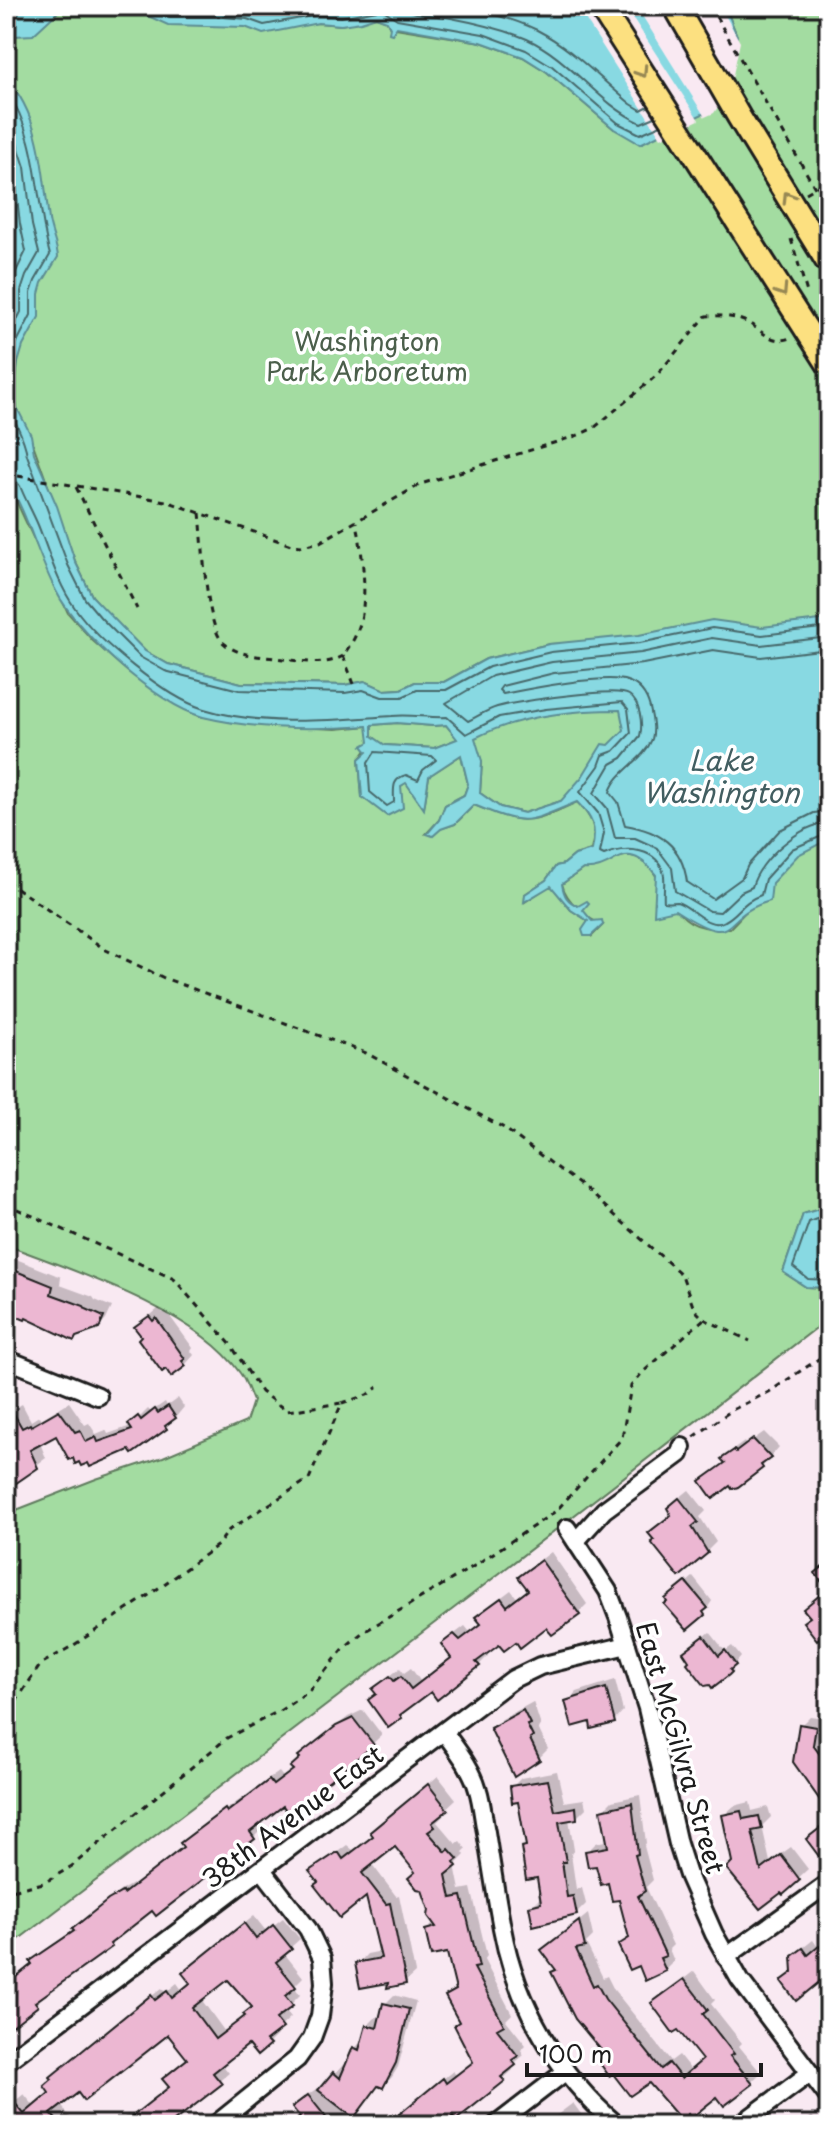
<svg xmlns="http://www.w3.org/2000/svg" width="835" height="2131" font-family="'Playpen Sans',sans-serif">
<rect width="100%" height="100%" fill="#f9e9f2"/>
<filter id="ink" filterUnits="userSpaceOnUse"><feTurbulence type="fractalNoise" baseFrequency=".0125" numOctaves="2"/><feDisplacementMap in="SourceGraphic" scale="16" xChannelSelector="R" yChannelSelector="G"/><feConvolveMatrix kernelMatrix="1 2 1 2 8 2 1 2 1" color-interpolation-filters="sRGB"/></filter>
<g filter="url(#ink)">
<g fill="#a3dca1" stroke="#607c5e" stroke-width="2">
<path d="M39,6h187l69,20 23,-3 23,2 35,-8 11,4 3,6 91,15 42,15 24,15 67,57 123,-93 -12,-30h104v623l-280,15 -63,15 -42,23h-29l-14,7 -17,1 -19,-9 -20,4 -104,-2 -73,-19 -23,-13 -38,-38 -15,-17 -17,-35 -42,-117 -27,-15v-401z"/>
<path d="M6,479l62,134 25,28 34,30 36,25 36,20 54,9 83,4 32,-3c3,14 1,23 -9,33l3,38 39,-11 5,-4 18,26 5,-32 32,-21 7,29 -4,11 -19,10 -6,15 -12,13 28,-9 19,-19c51,20 53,20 103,-3 16,16 20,26 14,48l-16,5 -11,9 -8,2 -10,14 -21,14v8l26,-17 20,25 16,10 5,16 11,-11c-16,-6 -37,-24 -41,-41l21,-15c18,1 30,-15 48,-13 32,4 33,64 73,71 8,2 18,1 26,1l21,-22 6,-27 72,-45v372l-26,8 -20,58 23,15 23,1v30l-355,275 -468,356v-435l90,-35 67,-22 83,-35 7,-21c-4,-9 -7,-20 -13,-28 -43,-62 -165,-102 -234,-128z"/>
<path d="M633,694l-2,41 -70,66 -37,12 -24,-6 -20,-14 2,-32 -15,-22 9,-20z"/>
<path d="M397,723l36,3 13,-1 12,14 -24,9 -50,-3 -12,-9 -1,-11z"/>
</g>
<g fill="#88d9e2" stroke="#5d8d93" stroke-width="2" fill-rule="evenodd">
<path d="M6,6h719l12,30 -5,24 -21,50 -71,34 -26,-15 -67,-57 -24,-15 -42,-15 -84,-15 -5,7 -3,-1 1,-6 -3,-6 -11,-4 -15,5 -20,3 -23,-2 -55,11 -18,-7 -77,-2 -31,-14 -49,-5 -27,3 -28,26 -19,1 -8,7z"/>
<path d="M6,78c35,38 37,94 43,142 2,13 8,24 9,37l-16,26 -3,11v23l-16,29 -5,17 -4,30 3,15 14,27 3,18 23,53 18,55 17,35 53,55 23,13 73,19 104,2 20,-4 20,9 16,-1 14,-7h29l42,-23 63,-15 90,-9 73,-15 50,7 67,-8v220l-31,16 -26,28 -2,18c-54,15 -28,52 -95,9l-21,5 2,-40c-33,-41 -40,-3 -73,-6l-21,15c2,12 5,17 16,22l9,-5 2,2 -6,7 9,11 10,-1 1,5 -12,11h-7l-2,-6 6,-9 -17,-11 -20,-24 -27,16 1,-8 21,-14 10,-14 8,-2 11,-9 17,-5c5,-22 1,-32 -15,-48 -51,21 -50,25 -103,3l-19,19 -14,5 -8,7 -6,-2 12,-14 6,-15 19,-10 4,-11 -7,-29 -32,21 -5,33 -18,-26 -5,3 2,22 -16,8 -25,-19 -3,-38 8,-7 -5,-6 7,-4 -2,-16c-54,4 -111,4 -164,-9 -46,-12 -126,-84 -147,-126 -19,-36 -28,-77 -50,-112zM620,710l4,20 -15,15 -7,-1 -20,33 -21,24 -37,12 -24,-6 -20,-14 2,-32 -7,-23c43,-22 97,-28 145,-28zM397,723l36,3 13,-1 11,14 -23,9 -49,-3 -13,-9v-11z"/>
<path d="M829,1206v82l-23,-1 -23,-15 20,-58z"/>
</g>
<g fill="#f9e9f2">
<path d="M577,6h48l74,114 -38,18z"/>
<path d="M636,6h84l20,36 -10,47 -16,24 -9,4z"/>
</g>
<g fill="#0003" fill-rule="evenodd">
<path d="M6,1255l55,22 -1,8 33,12 2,3 17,7 -6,13 -9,9 -91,-19z"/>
<path d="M159,1308l4,5 3,-2 27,37 -2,3 3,4 -9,10 -42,-29 -6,-9z"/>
<path d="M178,1398l6,9 -9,11 -42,33 -3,-4 -39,18 -35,-32 -16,10 6,15 -40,29v-73l16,-10 9,17 8,-5 2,3 28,-17 16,23 4,-2 7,11 10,-4 2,4 23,-8 17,-17 3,3 14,-10 2,4z"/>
<path d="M764,1432l15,15 -17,20 -32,17 -27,-3 23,-19 -2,-3 9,-9 11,-8 2,3z"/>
<path d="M689,1490l17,21 -6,6 16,25 -9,9 -35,-37 7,-16z"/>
<path d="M551,1552l36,52 -9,9 -62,26 -17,3 -13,11 2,3 -9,9 -48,25 -30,26 -27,-27 26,-21 4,5 7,-5 10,14 32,-26v-21l12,-9 5,6 13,-9 4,-15 24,-18 6,8 12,-9 1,-21z"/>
<path d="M693,1577l19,24 -8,12 -31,-19z"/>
<path d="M710,1632l15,19 7,-5 9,11 -11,13 -39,-23z"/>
<path d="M615,1680l8,31 -9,10 -23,-1 -23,-18 9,-10z"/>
<path d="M533,1702l8,24 -3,2 10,21 -9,9 -46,-30 9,-9z"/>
<path d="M363,1710l19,25 -10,9 -113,78 4,6 -9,9 -98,77 -4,-6 -33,26 1,2 -9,9 -67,48 1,2 -9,9 -30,24v-42l28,-23 -1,-2 9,-9 32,-22 46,-39 12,-7 1,2 52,-40 7,-12 87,-62 4,5 12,-8 7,-11 -2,-2 10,-9 38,-30z"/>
<path d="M810,1716l14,2 -2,17 7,10v64l-28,-84z"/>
<path d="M557,1771l7,31 20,-3 2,9 -10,10 -7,1 5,31 -3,4 5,35 6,-1 4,16 -10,10 -45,-7 11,-11 -4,-20 -15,-29 4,-4 -7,-43 -8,-13 9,-9z"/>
<path d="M438,1776l18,23 -15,14 2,3 -6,6 19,22 4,-3 6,8 -3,3 2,3 -10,10 5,25 11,-2 16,68 -3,4 28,54 -6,6 20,25 -5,5 3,5 -14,12 3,3 -10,9 -57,46h-61l68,-54 3,4 19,-14 -14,-40 -14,-25 10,-9 -8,-37 -22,-20 8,-8 -3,-12 -15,-38 -21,-28 -25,19 25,33 3,-1 16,78 -10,9 -14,-2 -33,-16 9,-10 15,-3 -14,-57 -48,-12 -8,-11 35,-26 7,6 20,-16 8,-12z"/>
<path d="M640,1795l6,48 -2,3 9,34 -7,7 27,58 -4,4 5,12 -9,9 -25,-6 -20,-19 10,-10 -10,-38 -33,-45 9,-9 13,-3 -6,-30 9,-9z"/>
<path d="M750,1802l2,9 16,-4 3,10 -9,9 8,36 21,-15 17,22 -25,23 -49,-30 -10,-47 10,-9z"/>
<path d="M588,1914l5,22 -7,7 17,35 4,-2 7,14 57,71 8,-6 12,15 13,-10 -26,-33 -25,-24 41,-32 21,29 -4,4 31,39 -3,3 22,27 -10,9 -34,12 -67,-13 -42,-26 -55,-82 4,-5 -14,-18z"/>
<path d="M254,1916l12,15 17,-13 17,21 -16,14 19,24 -9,9 6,9 -15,15 6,7 -16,15 2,3 -9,9 -19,-2 -28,21 8,10 -63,52h-51l13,-11 2,4 41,-32 18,-28 -21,-25 -108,71 10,13 -6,6 2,2h-60v-17l18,-14 10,12 17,-14 11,-24 100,-80 3,5 12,-10 5,7 10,-8 2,-18zM229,1977l25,29 -29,26 -24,-33z"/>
<path d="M829,1939v34l-34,-3 -1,-13 10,-10 9,-7 5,7z"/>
<path d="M394,1995l22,6 -18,66 -6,10 -9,9 -4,-1 -17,22 -13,5 -17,13h-40l10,-9 2,-18 17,-13 2,2 20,-22 3,3 8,-19 10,-10 3,-13 9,-9 5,1 4,-14z"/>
<path d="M573,2103l16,22h-45z"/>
<path d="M812,2116l7,9h-19z"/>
</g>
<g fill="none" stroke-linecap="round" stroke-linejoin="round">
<g stroke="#47686b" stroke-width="2">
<path d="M144,6l26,11h53l24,2 17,6 53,-10 24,2 41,-8 15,10 86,15 43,16 26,16 66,57 22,11 21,-9"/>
<path d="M170,6l77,3 18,6 45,-9"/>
<path d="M397,6c15,9 37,9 54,12 26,5 52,11 76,21 44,20 71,65 114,84l14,-6"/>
<path d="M452,6c29,5 58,11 85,24 35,18 63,49 94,74l10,6 8,-4"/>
<path d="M6,90c34,48 29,111 44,165l-15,26 -4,12v22l-15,29 -10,43"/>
<path d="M6,109l19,58 7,58 7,28 -13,23 -5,15v21l-15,29"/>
<path d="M6,146l8,24 6,54 6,27 -16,33v23l-4,8"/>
<path d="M6,395c4,22 18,38 21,60l41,110 17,34 16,19 39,39 25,14 74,19 106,3 18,-3 19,7h20l15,-7h29l43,-23 62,-15 89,-9 72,-15 50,7 67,-8"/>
<path d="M6,476l8,2 6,8c5,13 12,25 18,39 11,27 19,58 37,83 23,33 90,89 129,101 59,18 127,11 188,7 18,-2 36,2 55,1l19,17 33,-17 47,-8 76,-7 6,7 3,24 -17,18 -11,4 -4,11 -19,26 18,21 6,20 -4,20 4,2c21,-10 56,-7 60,21 1,8 -1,18 0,26 4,1 9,0 13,0 15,4 31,29 48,19 15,-8 16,-19 36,-26l4,-16 27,-30 37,-16"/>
<path d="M829,637l-68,8 -49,-7 -71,15 -89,9 -60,14 -46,27 22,18c10,-5 19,-11 29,-14 19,-5 119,-21 132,-12 11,7 14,29 11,41l-18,22 -11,6 -17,29 13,15 8,30h20l22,10 15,20 3,23 34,20 11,1 21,-20 11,-5c7,-27 48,-63 77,-64"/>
<path d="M829,649l-68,8 -48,-7 -70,14 -89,9 -52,13 -3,4 4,4c25,-5 103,-20 124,-13 13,4 20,15 23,27 2,10 5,21 2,31 -8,22 -35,31 -42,53l8,10 7,23c35,6 57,20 62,57l26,17 29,-21 6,-13 32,-35 34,-17 15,-2"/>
<path d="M375,752l57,4 4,4 -13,10 -5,10 -12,-5c-15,4 -12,15 -12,27l-7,4 -17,-14 -2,-29z"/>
<path d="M829,1214l-20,8 -16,45 15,12 21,1"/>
</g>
</g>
<g fill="#ecb7d2" stroke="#1c1c1c" stroke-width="2" fill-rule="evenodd">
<path d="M6,1267l47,19 -2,8 33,12 2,3 18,8 -5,12 -23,8 -2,4 -48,-23 -1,2 -19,-8z"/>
<path d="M149,1316l4,5 3,-3 29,41 -3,2 4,5 -15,11 -5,-8 -4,3 -24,-33 3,-3 -7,-9z"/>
<path d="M6,1400l16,28 8,-4 1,2 28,-16 16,22 5,-2 6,12 10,-5 2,5 34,-12 -4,-6 10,-8 3,4 14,-11 3,4 10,-7 8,12 -11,8 2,3 -35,25 -3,-4 -39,17 -2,-4 -7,3 -2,-4 -4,2 -2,-6 -4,2 -13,-24 -26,14 8,18 -32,22z"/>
<path d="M753,1439l18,19 -10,7 2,3 -25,19 -6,2 -2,-3 -17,13 -13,-18 25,-18 -4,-4 13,-9 2,2z"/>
<path d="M679,1498l19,24 -6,5 16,26 -29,24 -28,-35 3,-2 -6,-7 23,-18 -4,-7z"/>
<path d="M541,1560l39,55 -28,20 -6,-7 -26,20 -4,-6 -12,9 -5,-6 -23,17 4,4 -43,34 -6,-8 -31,23 2,3 -14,10 -20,-28 8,-6 -4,-5 18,-13 4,5 7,-5 10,13 40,-31 -10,-14 13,-10 6,6 21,-16 -6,-7 26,-19 6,8 21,-16 -10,-13z"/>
<path d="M829,1562v68l-12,10 -14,-18 7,-5 -7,-8 24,-20 -12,-16z"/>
<path d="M686,1582l22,26 -5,4 2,3 -18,15 -23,-26 3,-2 -2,-3z"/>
<path d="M704,1636l15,20 6,-6 11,15 -6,5 2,2 -3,3 -17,13 -2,-3 -5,1 -18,-23 2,-2 -6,-9z"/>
<path d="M606,1688l9,35 -24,6 -1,-7 -18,5 -7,-26z"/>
<path d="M523,1710l7,14 -3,1 6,12 -3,2 10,21 -26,17 -24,-49z"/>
<path d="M353,1718l21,27 -86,68 -5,-7 -33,26 5,7 -99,77 -4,-5 -42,33 2,3 -77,55 3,4 -32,25v-46l26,-21 -2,-3 44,-30 -2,-2 36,-29 14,-8 1,2 60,-47 -3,-4 45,-34 2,3 42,-32 4,5 20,-15 -3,-3 10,-9 -2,-2 38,-30z"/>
<path d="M799,1724l17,3 -3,18 16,22v46l-36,-51z"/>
<path d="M548,1780l7,31 21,-4 1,12 -18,3 7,40h-4l5,35 6,-1 4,19 -44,11 -4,-20 12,-3 -4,-25 -11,2 -5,-33 5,-1 -8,-44 -6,1 -2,-17z"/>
<path d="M428,1784l20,26 -16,13 3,4 -7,5 18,20 3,-3 9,10 -4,3 3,4 -11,9 5,23 11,-2 17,71 -5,1 30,57 -7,4 21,27 -6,4 4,5 -15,12 4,4 -49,39 -3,-4 -11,9h-56l57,-47 3,5 27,-21 -19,-37 5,-3 -14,-26 11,-6 -9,-37 -16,3 -6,-26 11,-3 -8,-11 1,-6 -7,-20 -5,-1 -9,-11 7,-6 -20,-25 -33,26 24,31 4,-1 16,81 -19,4 1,-5 -28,5 -5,-25 26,-5 -15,-61 -26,21 -26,-33 4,-3 -9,-11 27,-18h3l4,6 30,-23 -3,-4z"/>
<path d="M632,1803l6,51 -3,1 10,36 -7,5 28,60 -6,2 6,13 -21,10 -6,-15 -9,4 -12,-25 11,-7 -10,-38 -7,1 -4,-18 -7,2 -5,-19 -8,1 -3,-16 23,-4 -7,-37z"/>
<path d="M741,1811l2,8 16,-3 3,13 -10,2 9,39 20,-15 19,25 -17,15 -2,-2 -21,16 -34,-41 6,-6 -10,-47z"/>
<path d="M829,1821v31l-8,7 -15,-20z"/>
<path d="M579,1921l6,26 -9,2 17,37 4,-2 8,15 56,70 8,-6 12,15 21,-18 -24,-30 -5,3 -22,-30 33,-24 24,31 -5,4 31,40 -4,2 23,28 -29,22 -7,-9 -26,21 -3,-4 -7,6 -32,-37 -19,13 -17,-22 -4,2 -10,-14 7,-6 -31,-37 -24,-47 5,-2 -15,-20z"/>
<path d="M244,1923l12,16 17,-14 19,24 -16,13 20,25 -11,9 8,10 -17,13 7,9 -17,13 4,4 -13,11 -9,-11 -35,28 9,11 -53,41h-48l48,-38 -7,-8 25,-20 -19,-24 -84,66 -6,-8 -27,21 10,11h-55v-18l7,-6 11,13 25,-21 -5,-7 8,-7 -2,-2 101,-82 4,5 12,-9 5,7 18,-15 -8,-10zM228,1980l24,27 -9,7 2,2 -30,23 -23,-31z"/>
<path d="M819,1946l4,4 6,-4v28l-33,27 -15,-20 12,-9 -1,-16 11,-8 5,7z"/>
<path d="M383,2003l26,6 -13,54 -13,25 -5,-2 -24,32 -36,-28 15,-18 7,6 13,-31 6,3 7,-25 11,3z"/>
<path d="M308,2095l24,30h-42l10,-8 -8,-10z"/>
</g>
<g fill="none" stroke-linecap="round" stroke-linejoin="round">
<g stroke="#1c1c1c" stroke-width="22">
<g id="minor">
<path d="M6,1359l92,37"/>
<path d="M567,1528l41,63 10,26 29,91 31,136 10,31 26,59 26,46 89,118"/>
<path d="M576,1541l28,-31 76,-56 2,-7"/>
<path d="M444,1732c13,18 28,36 34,58 4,13 5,28 8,42 5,32 10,64 16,96 14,76 56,147 115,197"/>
<path d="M726,1957l103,-74"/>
<path d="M6,2062l507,-383 27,-13 87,-21"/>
<path d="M215,2125l82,-66 15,-21 8,-22 4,-33 -2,-25 -14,-29 -45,-58"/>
<path d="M496,2125l69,-53"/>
<path d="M740,2125l70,-52"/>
</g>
</g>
<g stroke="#1c1c1c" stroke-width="3" stroke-dasharray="6 6" stroke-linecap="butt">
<path d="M806,193l23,-13"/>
<path d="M791,239l17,57"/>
<path d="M6,474l160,27 125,44 11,1 18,-4 101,-58 155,-48 18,-8 63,-53 49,-59c14,-1 25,0 38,5 16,6 26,25 46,17"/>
<path d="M76,487l61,122"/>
<path d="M200,513c3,26 5,117 25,131 16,13 38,12 58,15 21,2 42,8 60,-3"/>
<path d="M354,684l-11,-28c4,-7 10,-14 13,-22 14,-28 6,-82 1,-112"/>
<path d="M6,881l100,69 58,28 202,75 138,75 79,59 99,88 12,34 10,10 -62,54 -11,13 -9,52 -66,73 -82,55 -112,67 -17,14 -37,45 -27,18 -54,28 -155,128 -28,17 -38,8"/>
<path d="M6,1204l168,75 57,66 30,47 26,19 55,-8 -33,76 -80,51 -11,15 -69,50 -75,50 -33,19 -35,52"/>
<path d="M704,1319l46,22"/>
<path d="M342,1403l25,-8 11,-8"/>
<path d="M694,1437l38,-27 37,-18 60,-40"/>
</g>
<use href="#minor" stroke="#fff" stroke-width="16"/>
<g stroke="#1c1c1c" stroke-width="28" stroke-linecap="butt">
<g id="highway-bridge">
<path d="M600,6l229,359"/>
<path d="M675,6l64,111 90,147"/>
</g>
</g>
<path stroke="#1c1c1c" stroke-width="3" stroke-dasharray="6 6" stroke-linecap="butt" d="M710,6l119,206"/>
<use href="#highway-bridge" stroke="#fce080" stroke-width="22"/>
</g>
<defs><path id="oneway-chevron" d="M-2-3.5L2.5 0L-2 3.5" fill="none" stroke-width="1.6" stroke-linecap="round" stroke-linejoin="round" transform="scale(2)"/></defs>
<g stroke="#978853">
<use href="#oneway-chevron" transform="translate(642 72) rotate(57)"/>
<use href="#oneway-chevron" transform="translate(788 197) rotate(-122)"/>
<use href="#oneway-chevron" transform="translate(782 291) rotate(57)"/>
</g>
</g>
<g text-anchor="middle" stroke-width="7" stroke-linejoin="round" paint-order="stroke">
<g font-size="26" fill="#4b5f4b" stroke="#fff">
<text x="367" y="351">Washington<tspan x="367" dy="30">Park Arboretum</tspan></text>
</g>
<g font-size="26" fill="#1c1c1c" stroke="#fff">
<text transform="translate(680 1748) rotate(74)" y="9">East McGilvra Street</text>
<text transform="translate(293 1817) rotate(-37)" y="9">38th Avenue East</text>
</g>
<g font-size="28" font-style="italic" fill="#425e61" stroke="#fff">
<text x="721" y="771">Lake<tspan x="721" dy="32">Washington</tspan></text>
</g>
</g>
<rect width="835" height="2131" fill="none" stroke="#fff" stroke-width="32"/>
<rect x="16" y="16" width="803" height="2099" fill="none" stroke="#1c1c1c" stroke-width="3" filter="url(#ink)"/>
<path d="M527 2063v12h234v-12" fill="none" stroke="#1c1c1c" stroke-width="4"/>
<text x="539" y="2063" font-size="24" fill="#1c1c1c" stroke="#ffffff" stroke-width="6" paint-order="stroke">100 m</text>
</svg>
